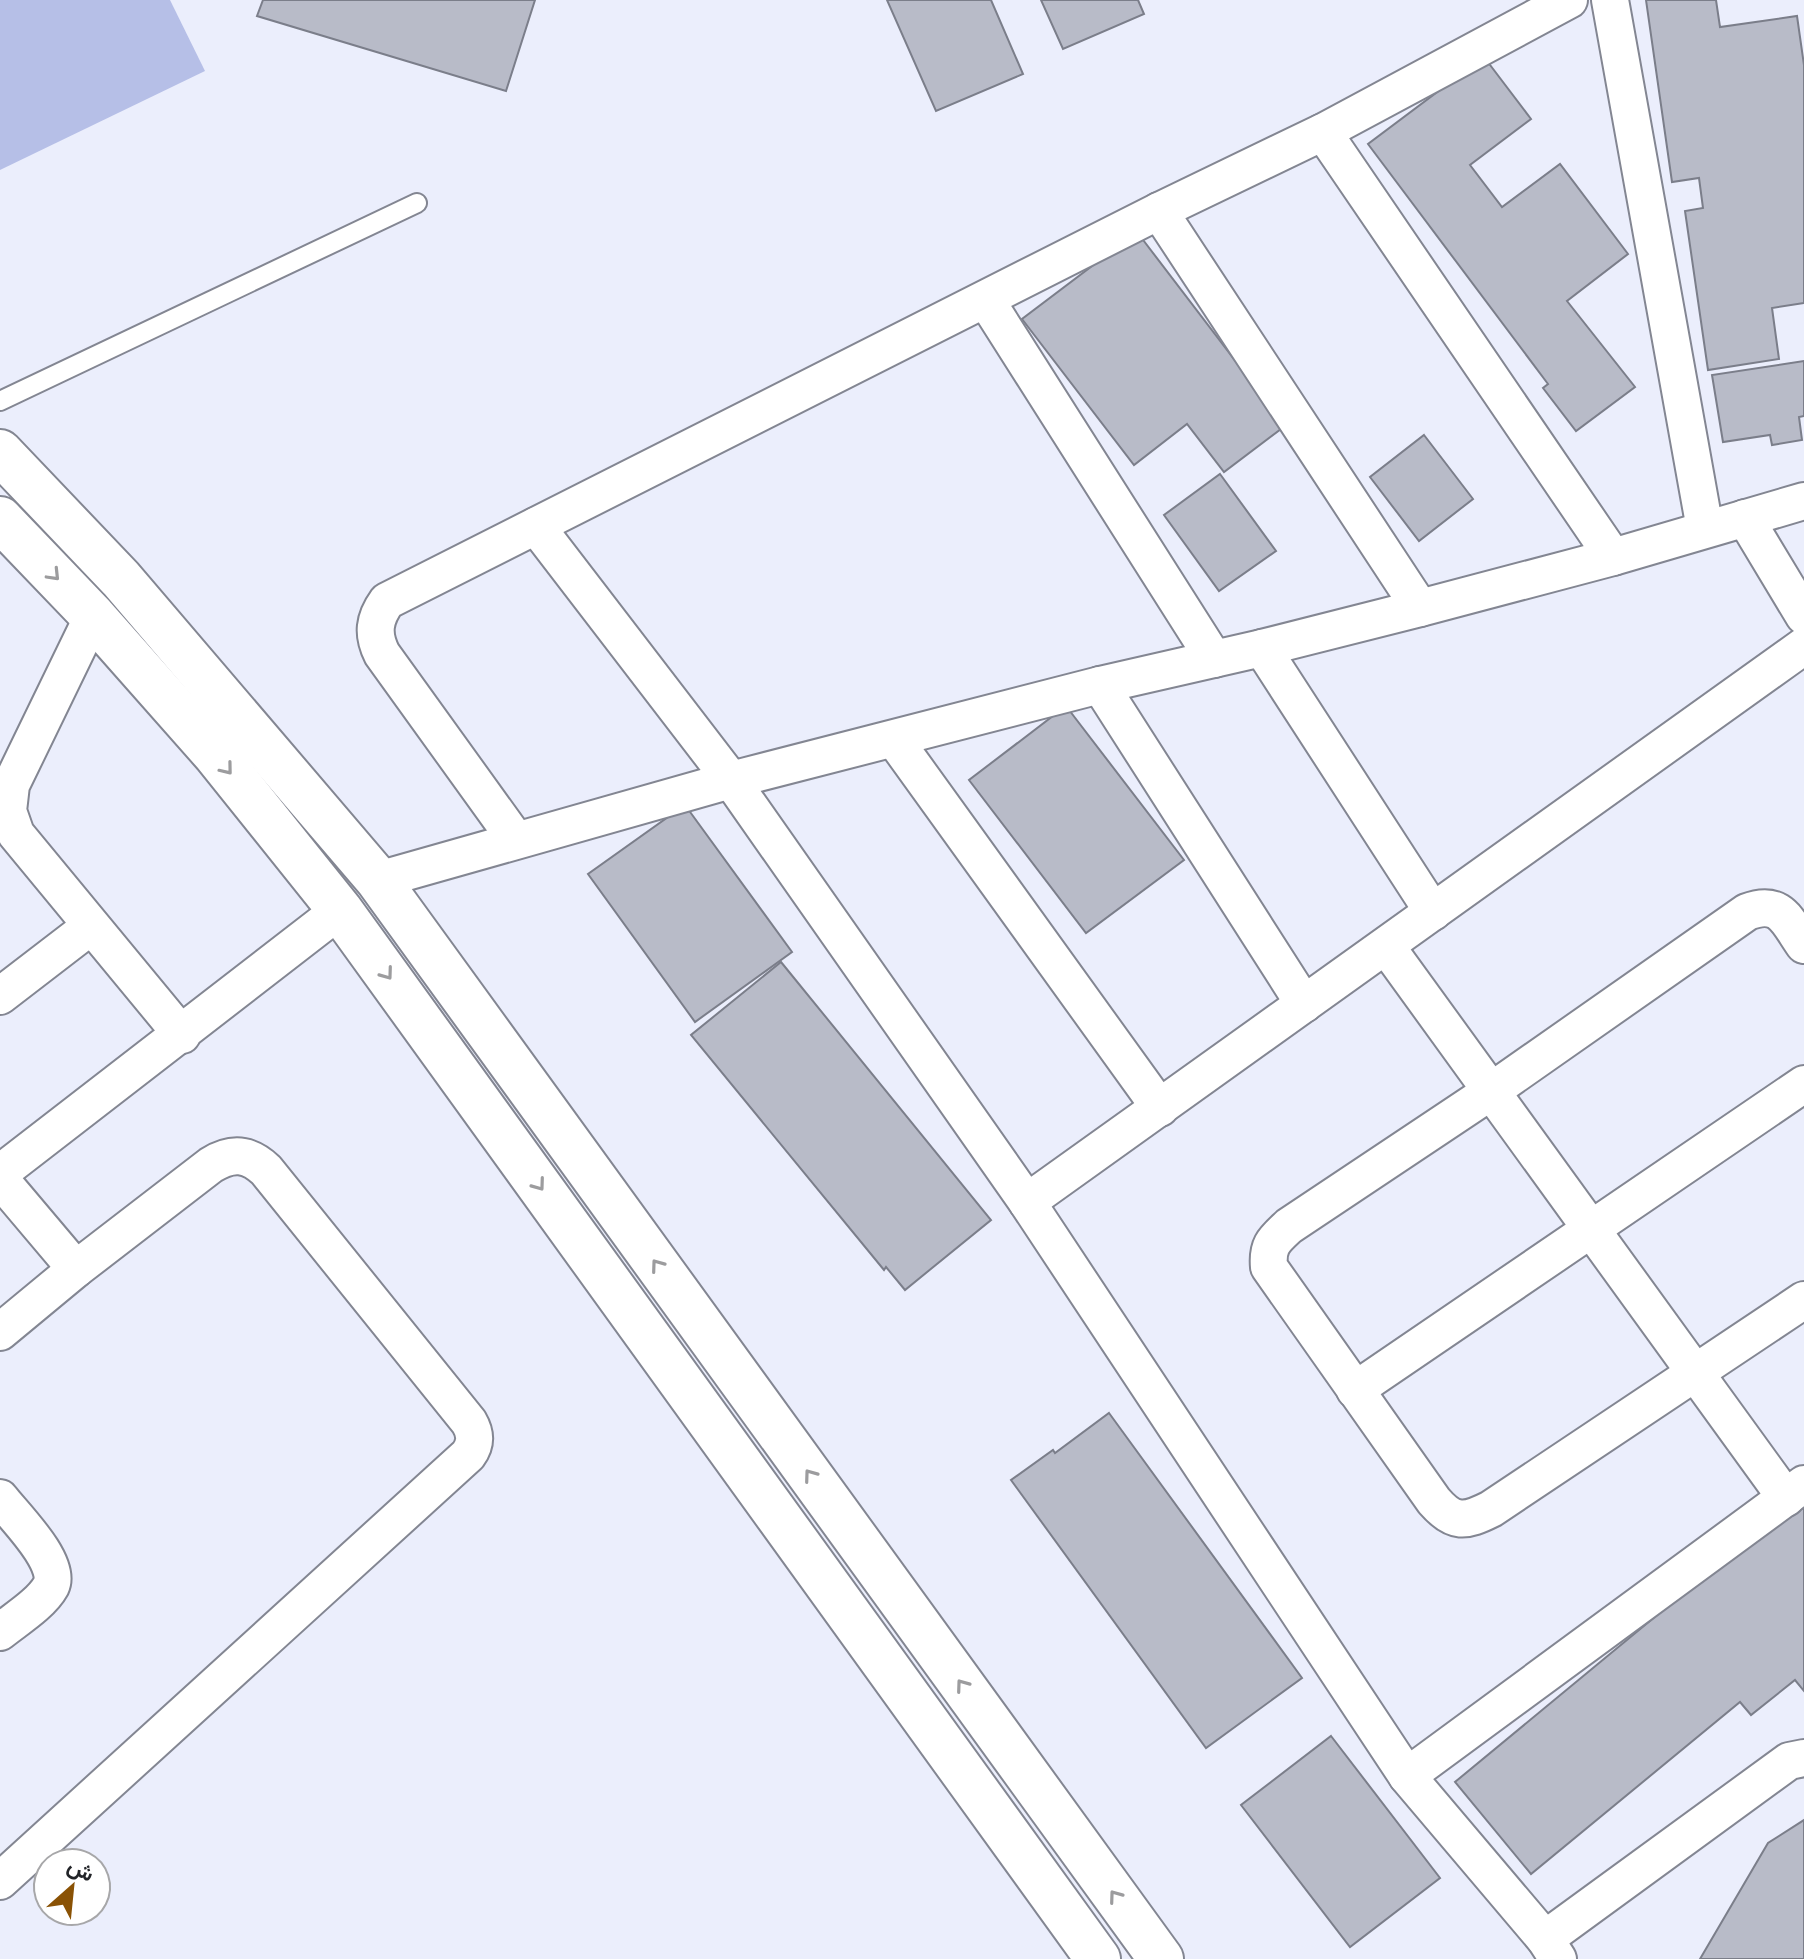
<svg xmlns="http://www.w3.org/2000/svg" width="1804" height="1959" font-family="'Fira Sans',Vazirmatn,sans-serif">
<rect width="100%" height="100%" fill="#ebeefc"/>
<path fill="#b6bfe7" d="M0,0h170l35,71 -205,99z"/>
<g fill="#b8bbc8" stroke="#7b7e8a" stroke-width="2">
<path d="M263,0h272l-29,91 -249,-75z"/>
<path d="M887,0h104l32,74 -87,37z"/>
<path d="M1041,0h97l6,14 -81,35z"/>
<path d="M1646,0h70l4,27 77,-11 7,49v238l-32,5 7,51 -71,11 -23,-159 18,-3 -4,-30 -27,4z"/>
<path d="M1484,57l47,62 -61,46 32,42 58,-43 68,90 -61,47 68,86 -59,44 -33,-43 5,-4 -180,-240z"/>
<path d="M1137,232l148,194 -61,46 -37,-48 -53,41 -112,-146z"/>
<path d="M1804,361v55l-5,1 3,23 -30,5 -2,-10 -47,7 -11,-67z"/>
<path d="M1424,435l49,64 -54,42 -49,-64z"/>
<path d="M1220,474l56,77 -57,40 -55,-76z"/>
<path d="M1066,706l118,154 -98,73 -117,-153z"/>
<path d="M685,805l107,147 -97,70 -107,-148z"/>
<path d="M781,962l210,258 -86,70 -19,-23 -2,3 -193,-235z"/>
<path d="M1109,1413l193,265 -96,70 -195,-268 42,-30 2,3z"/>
<path d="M1800,1497l4,4v190l-9,-11 -44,35 -11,-13 -209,172 -76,-92z"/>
<path d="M1331,1736l109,142 -90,69 -109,-142z"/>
<path d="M1804,1820v139h-104l68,-116z"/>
</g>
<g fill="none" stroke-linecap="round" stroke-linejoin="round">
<g stroke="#838692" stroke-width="22">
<path id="lane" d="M0,401l417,-198"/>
</g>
<g stroke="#838692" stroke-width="40">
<g id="street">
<path d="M1610,0l95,529"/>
<path d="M1323,132l290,425"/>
<path d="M1159,211l261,397"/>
<path d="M986,300l228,359"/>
<path d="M1745,518l59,98"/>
<path d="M536,526l195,254 296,422 380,574 138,163 13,20"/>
<path d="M93,616l-82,169 -3,26 8,23 166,201"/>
<path d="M1262,648l171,264"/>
<path d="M1100,685l204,319"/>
<path d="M894,739l266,369"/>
<path d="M516,840l-134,-186c-10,-20 -8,-35 5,-53l772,-390 164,-79 246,-132"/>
<path d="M378,880l353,-100 369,-95 162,-37 158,-40 193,-51 191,-56"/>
<path d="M1804,945c-17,-24 -23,-46 -57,-33l-257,180 -201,134c-15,14 -22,19 -20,41l165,234c20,23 31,21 57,8l313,-209"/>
<path d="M1386,946l400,552"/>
<path d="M0,996l91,-70"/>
<path d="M0,1173l340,-263"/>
<path d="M0,1179l76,90"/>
<path d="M1027,1202l777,-556"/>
<path d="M0,1332l76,-63 135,-104c21,-13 37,-12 55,5l203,252c7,12 7,22 -1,33l-468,426"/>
<path d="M1355,1390l449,-306"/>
<path d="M0,1498c14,18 62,65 51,88 -10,18 -35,33 -51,46"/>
<path d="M1407,1776l397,-292"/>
<path d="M1545,1939l244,-178 15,-3"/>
</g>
</g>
<g stroke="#838692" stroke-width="48">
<g id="highway">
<path d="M0,452l121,127 257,301 783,1079"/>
<path d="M0,519l93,97 122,138 125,156 758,1049"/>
</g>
</g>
<use href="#lane" stroke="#fff" stroke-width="18"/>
<use href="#street" stroke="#fff" stroke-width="36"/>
<use href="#highway" stroke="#fff" stroke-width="44"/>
</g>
<defs><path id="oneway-chevron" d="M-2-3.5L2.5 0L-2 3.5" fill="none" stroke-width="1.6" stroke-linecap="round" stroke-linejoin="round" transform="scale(2)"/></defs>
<g stroke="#9c9c9e">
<use href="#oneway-chevron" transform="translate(54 575) rotate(46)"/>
<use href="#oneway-chevron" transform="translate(227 769) rotate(51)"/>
<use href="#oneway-chevron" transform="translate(387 974) rotate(54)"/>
<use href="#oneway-chevron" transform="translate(539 1185) rotate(54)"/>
<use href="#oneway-chevron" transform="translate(657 1265) rotate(-126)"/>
<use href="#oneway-chevron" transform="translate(810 1475) rotate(-126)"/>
<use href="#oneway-chevron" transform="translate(962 1685) rotate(-126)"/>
<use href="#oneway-chevron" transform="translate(1115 1896) rotate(-126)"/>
</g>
<g transform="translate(72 1887) rotate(27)"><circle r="38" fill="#ffffff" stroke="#a7a7a9" stroke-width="2"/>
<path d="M0-6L14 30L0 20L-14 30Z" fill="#8a5205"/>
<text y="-12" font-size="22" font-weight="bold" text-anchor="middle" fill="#222428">ش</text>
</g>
</svg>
